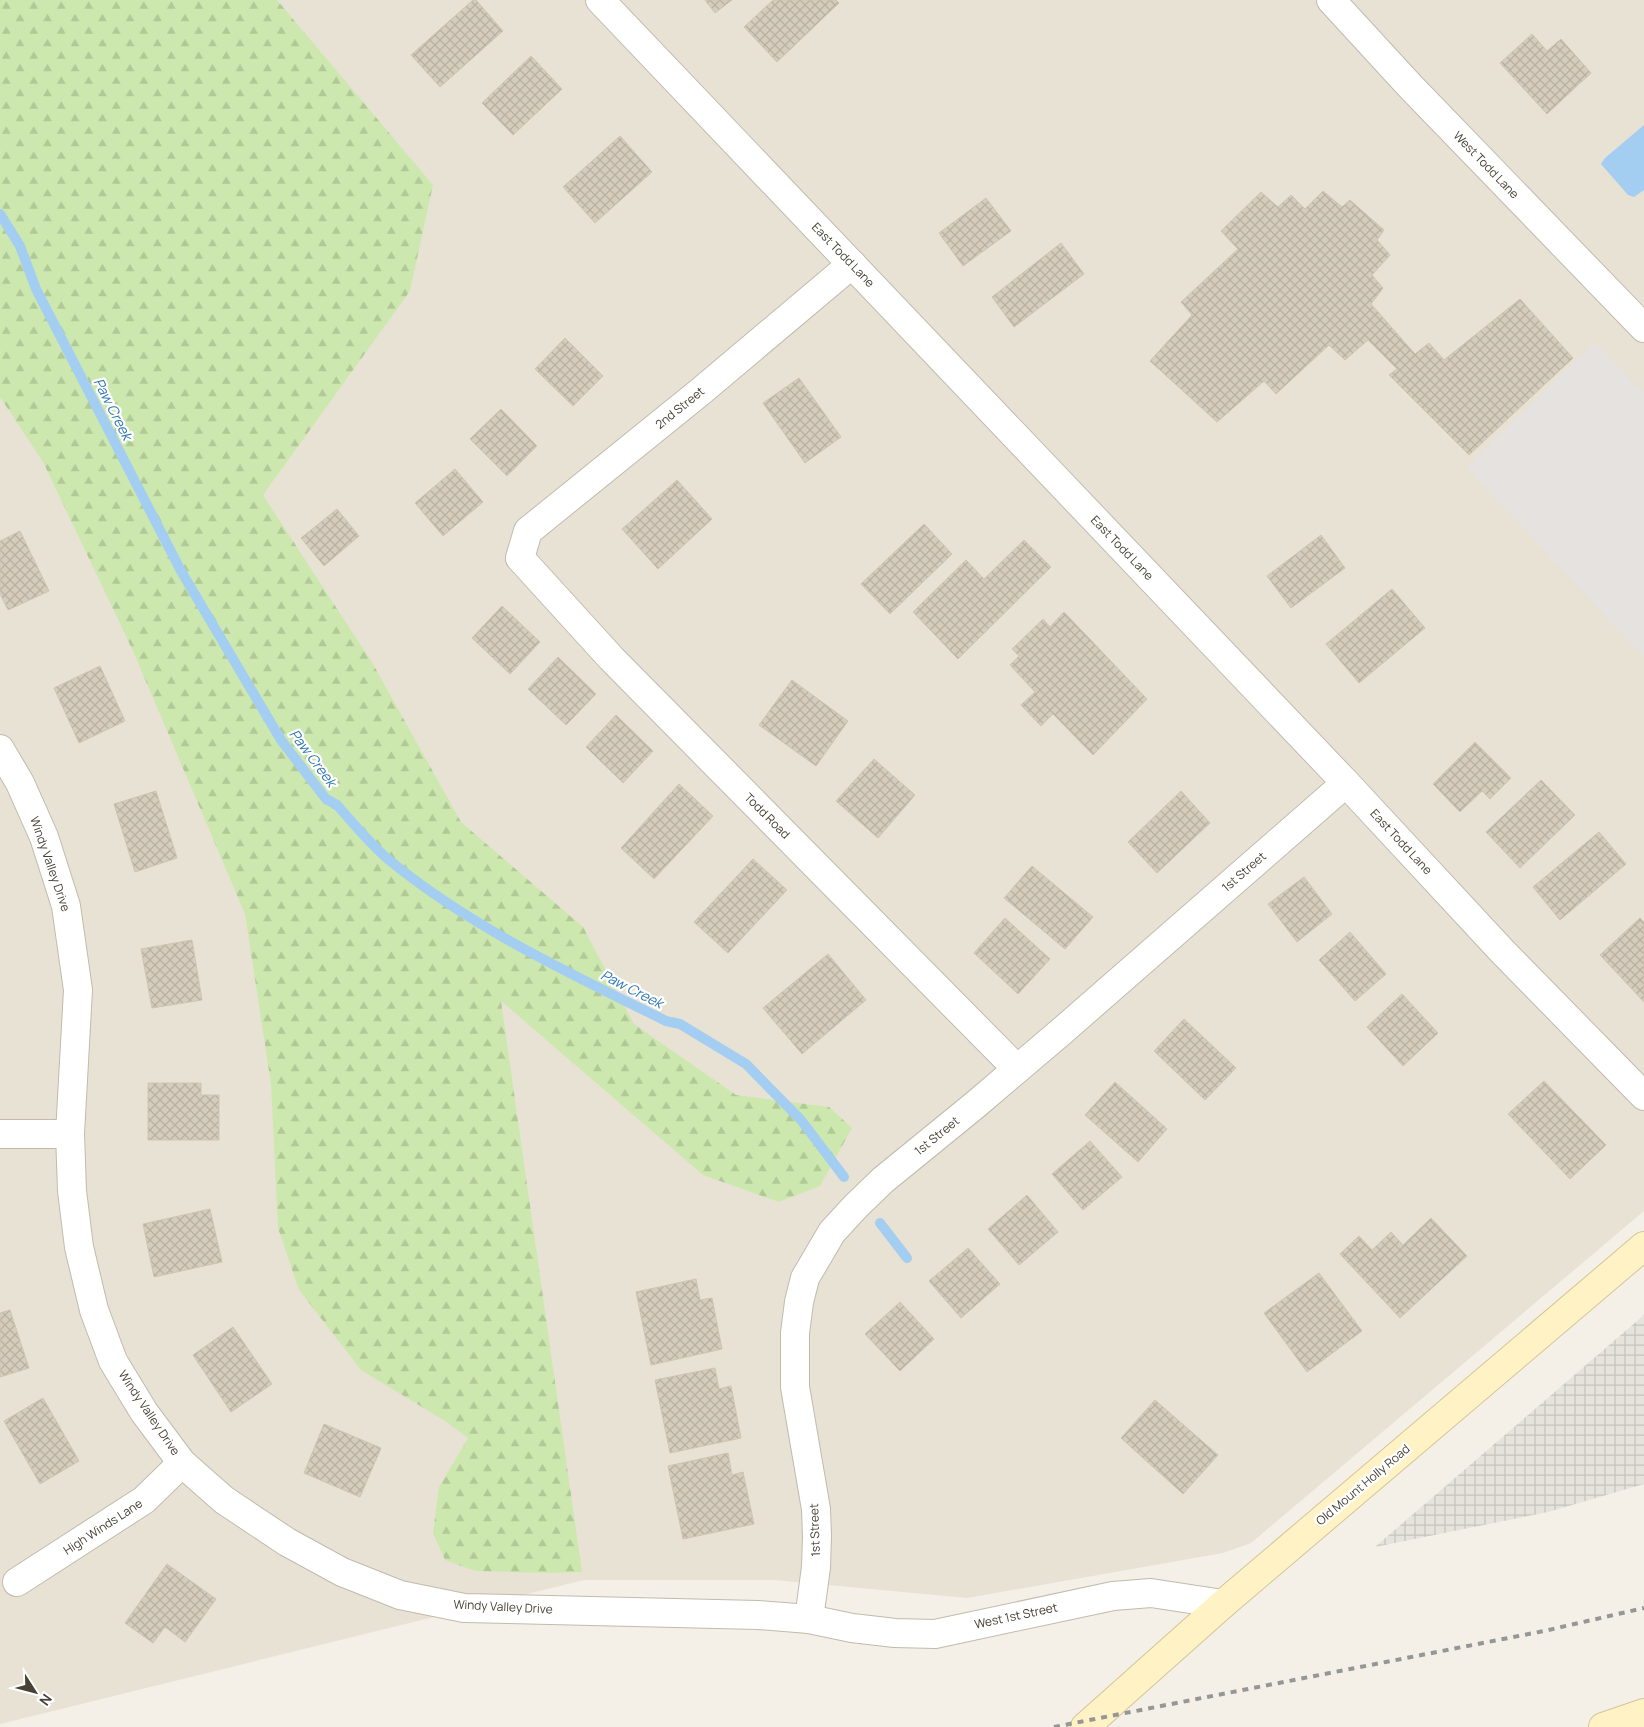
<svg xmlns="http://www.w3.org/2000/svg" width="1644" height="1727" font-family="Manrope,sans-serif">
<defs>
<pattern id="industrial-grid" width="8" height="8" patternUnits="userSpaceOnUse" patternTransform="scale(1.25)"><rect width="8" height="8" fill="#e6e2dc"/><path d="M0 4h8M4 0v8" fill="none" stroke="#c7c3bd"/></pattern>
<pattern id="forest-firs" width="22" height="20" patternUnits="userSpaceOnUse" patternTransform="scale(1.25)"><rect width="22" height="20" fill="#cde8af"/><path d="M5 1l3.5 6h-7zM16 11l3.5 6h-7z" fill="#b1c897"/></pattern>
<pattern id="building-cross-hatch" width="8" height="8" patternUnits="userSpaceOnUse" patternTransform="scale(1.25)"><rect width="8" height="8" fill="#d5ccbc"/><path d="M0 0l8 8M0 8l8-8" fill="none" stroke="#b8b0a2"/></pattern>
</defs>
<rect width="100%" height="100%" fill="#f4f0e7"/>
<path fill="#e8e2d5" d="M0,0h1644v1211l-393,332 -28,10 -256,45 -192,-18h-191l-584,144z"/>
<path fill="url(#industrial-grid)" d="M1644,1315v169l-96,28 -173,35z"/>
<path fill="url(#forest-firs)" d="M0,0h277l156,185 -23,106 -147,204 110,169 88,158 122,105 51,97 102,71 93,12 23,21 -32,58 -41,16 -76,-27 -202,-174 81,571 -37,1 -70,-2 -30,-11 -12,-27 6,-46 29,-49 -23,-17 -84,-51 -62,-80 -21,-62 -7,-144 -26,-170 -112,-263 -90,-189 -43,-65z"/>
<path fill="#e5e2df" d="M1595,343l49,51v263l-178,-190z"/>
<path fill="#a3cef1" d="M1644,125v65l-10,7 -6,-2 -27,-31 4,-6z"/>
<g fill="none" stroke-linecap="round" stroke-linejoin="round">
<g stroke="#a3cef1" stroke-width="10">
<path d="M0,214l20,32 16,43 145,282 100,169 45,59 11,6c16,18 34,40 52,55 83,68 182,114 277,161l14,3 66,40 55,56 43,57"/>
<path d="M880,1223l27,35"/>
</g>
</g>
<g fill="url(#building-cross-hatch)" stroke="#d0c4af">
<path d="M473,0h3l27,31 -63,56 -29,-32z"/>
<path d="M705,0h27l-17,13z"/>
<path d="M773,0h63l3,3 -62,59 -33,-35z"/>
<path d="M1532,34l15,17 14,-12 30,34 -44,41 -47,-51z"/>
<path d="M531,56l31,33 -49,46 -31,-32z"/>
<path d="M620,136l32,36 -57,51 -32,-36z"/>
<path d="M1323,191l19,16 8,-7 34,30 -7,10 13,15 -18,20 11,13 -12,16 44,50 14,-11 15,17 76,-61 53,59 -104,97 -80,-80 8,-6 -29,-29 -23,20 -16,-15 -53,49 -12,-13 -47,41 -67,-61 42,-46 -11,-13 57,-53 -17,-18 40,-39 17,15 13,-12 14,14z"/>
<path d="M986,198l25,33 -48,35 -24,-33z"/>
<path d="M1061,243l23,31 -70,53 -22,-30z"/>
<path d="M565,338l38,38 -30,30 -38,-37z"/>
<path d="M799,378l42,59 -36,26 -42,-60z"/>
<path d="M501,409l36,37 -30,30 -37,-37z"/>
<path d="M455,469l28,33 -40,34 -28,-33z"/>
<path d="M677,480l35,39 -54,50 -36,-40z"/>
<path d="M337,509l22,27 -35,30 -23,-28z"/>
<path d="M924,524l28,30 -62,60 -29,-30z"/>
<path d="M20,531l29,60 -41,19 -8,-16v-53z"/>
<path d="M1321,535l24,33 -54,40 -24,-32z"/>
<path d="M1024,540l27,27 -93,92 -45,-47 53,-52 18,19z"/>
<path d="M1392,589l33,39 -66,55 -33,-39z"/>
<path d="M502,606l38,36 -30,32 -38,-36z"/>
<path d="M1064,612l83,87 -54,56 -40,-41 -12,12 -20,-21 14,-13 -25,-27 9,-9 -7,-7 31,-30 7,8z"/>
<path d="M558,657l38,37 -30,31 -38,-36z"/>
<path d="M100,666l25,55 -46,22 -25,-55z"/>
<path d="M792,680l56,41 -32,45 -57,-41z"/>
<path d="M616,715l37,36 -30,32 -37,-36z"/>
<path d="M1475,742l36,36 -21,21 -8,-8 -22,21 -27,-28z"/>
<path d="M874,759l41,36 -37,43 -42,-37z"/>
<path d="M1541,780l34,35 -55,53 -34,-36z"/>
<path d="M679,784l34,32 -59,63 -33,-31z"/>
<path d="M156,791l21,67 -42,14 -21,-68z"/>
<path d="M1181,791l29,32 -53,50 -29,-31z"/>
<path d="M1599,832l27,32 -66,56 -27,-33z"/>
<path d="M753,859l34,31 -59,63 -34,-31z"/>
<path d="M1032,866l61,51 -28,32 -61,-51z"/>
<path d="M1304,877l28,37 -35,28 -29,-38z"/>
<path d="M1005,918l45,41 -32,35 -44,-41z"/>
<path d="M1640,918l4,4v80l-44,-47z"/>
<path d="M1350,932l36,42 -31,27 -36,-41z"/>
<path d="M192,940l10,60 -50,8 -11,-59z"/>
<path d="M828,954l38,46 -64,54 -39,-46z"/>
<path d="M1402,994l36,39 -35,33 -36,-39z"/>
<path d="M1184,1019l52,49 -31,32 -51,-49z"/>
<path d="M1544,1081l62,64 -36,34 -62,-65z"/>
<path d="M1115,1082l52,47 -29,33 -53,-47z"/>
<path d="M148,1083h53v12h18v45h-71z"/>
<path d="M1090,1141l32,36 -39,33 -31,-36z"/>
<path d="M1027,1195l31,37 -39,33 -31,-36z"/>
<path d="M210,1209l12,53 -68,15 -11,-53z"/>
<path d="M1431,1218l36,38 -67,62 -60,-64 19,-18 13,14 19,-18 12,13z"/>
<path d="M968,1248l32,36 -39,34 -32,-37z"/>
<path d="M1319,1273l43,58 -55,41 -43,-59z"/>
<path d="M696,1279l4,21 12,-2 10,51 -71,16 -15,-73z"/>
<path d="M900,1302l34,37 -34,32 -35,-37z"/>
<path d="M10,1310l19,58 -29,9v-64z"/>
<path d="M233,1327l39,57 -41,28 -38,-57z"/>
<path d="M715,1368l4,21 12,-3 10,52 -71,15 -15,-73z"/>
<path d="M43,1398l36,63 -39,23 -36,-63z"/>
<path d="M1155,1400l63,55 -35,39 -62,-56z"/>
<path d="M324,1424l57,24 -21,49 -56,-24z"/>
<path d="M728,1453l4,22 11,-3 11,52 -71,15 -15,-73z"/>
<path d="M167,1564l49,35 -31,43 -20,-15 -12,16 -28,-20z"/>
</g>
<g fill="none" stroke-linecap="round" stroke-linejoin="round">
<g stroke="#c2bbac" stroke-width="30">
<g id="street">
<path d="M600,0l746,783 156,168 142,145"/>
<path d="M1331,0l79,86 234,242"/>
<path d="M852,264l-152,128 -172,139 -8,27 91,100 406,411"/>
<path d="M0,749l20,34 24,54 22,69 12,84 -8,144 2,57 7,56 15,63 19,51 31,51 38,51 42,37 63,42 55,30 58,23 64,13 294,7 51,4 43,9 43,5 40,1 178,-38 38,-3 72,11"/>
<path d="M0,1134h70"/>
<path d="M17,1582l127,-82 38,-37"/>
<path d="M809,1619l7,-52 1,-31 -1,-27 -21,-122v-54l4,-31 6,-24 27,-46 24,-26 27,-26 92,-75 87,-74 284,-248"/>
</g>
</g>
<g stroke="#d4c597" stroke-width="30">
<g id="secondary">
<path d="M1085,1727l138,-123 421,-358"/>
<path d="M1603,1727l41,-14"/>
</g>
</g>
<use href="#street" stroke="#fff" stroke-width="28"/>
<use href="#secondary" stroke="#fff3c6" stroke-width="28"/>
<path stroke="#969696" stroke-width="4" stroke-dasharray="6 6" stroke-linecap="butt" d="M1054,1727l490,-96 100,-23"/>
</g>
<g text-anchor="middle" stroke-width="4.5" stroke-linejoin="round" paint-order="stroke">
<g font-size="12" fill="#474136" stroke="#fff">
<text transform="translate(1486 165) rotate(46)" y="4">West Todd Lane</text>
<text transform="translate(843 255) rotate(46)" y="4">East Todd Lane</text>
<text transform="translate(680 408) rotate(-39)" y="4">2nd Street</text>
<text transform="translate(1122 548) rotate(46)" y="4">East Todd Lane</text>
<text transform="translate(767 816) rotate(45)" y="4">Todd Road</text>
<text transform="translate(1401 842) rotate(47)" y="4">East Todd Lane</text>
<text transform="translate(50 864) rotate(71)" y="4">Windy Valley Drive</text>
<text transform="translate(1244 872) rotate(-41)" y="4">1st Street</text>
<text transform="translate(937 1136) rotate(-39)" y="4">1st Street</text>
<text transform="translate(149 1413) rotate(56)" y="4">Windy Valley Drive</text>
<text transform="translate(1363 1485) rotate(-40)" y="4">Old Mount Holly Road</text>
<text transform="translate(103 1527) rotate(-33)" y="4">High Winds Lane</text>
<text transform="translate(815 1530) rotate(-92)" y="4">1st Street</text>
<text transform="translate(503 1607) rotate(3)" y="4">Windy Valley Drive</text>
<text transform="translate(1016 1616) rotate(-12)" y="4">West 1st Street</text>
</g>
<g font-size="14" font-style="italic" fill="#2e77b3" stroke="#fff">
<text transform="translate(113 409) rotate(63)" y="5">Paw Creek</text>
<text transform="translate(313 758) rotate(53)" y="5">Paw Creek</text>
<text transform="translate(632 989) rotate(27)" y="5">Paw Creek</text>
</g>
</g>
<g transform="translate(35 1692) rotate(126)" stroke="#ffffff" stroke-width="4" paint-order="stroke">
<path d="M0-4L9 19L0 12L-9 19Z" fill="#474136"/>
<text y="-8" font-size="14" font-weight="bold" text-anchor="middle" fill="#474136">N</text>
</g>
</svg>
